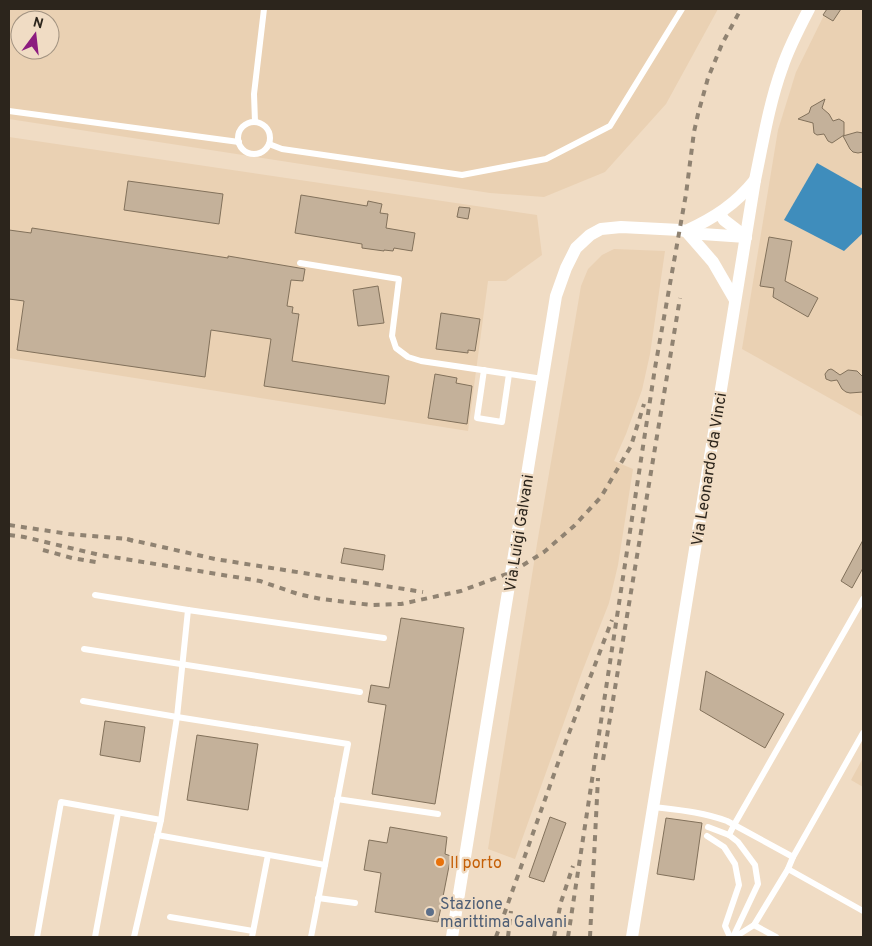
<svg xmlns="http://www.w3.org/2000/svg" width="872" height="946" font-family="Overpass,sans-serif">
<rect width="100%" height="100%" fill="#f0dcc4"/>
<g fill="#ead1b3" fill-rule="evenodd">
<path d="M9,9h709l-52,95 -61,68 -61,25 -54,-4 -481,-74zM20,20h30v30h-30z"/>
<path d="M827,9h36v408l-121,-68 36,-219 18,-58z"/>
<path d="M9,137l528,78 5,40 -36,26h-18l-20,150 -459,-73z"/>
<path d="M614,249l51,2 -15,103 -8,36 -16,44 -12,27 19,8 -15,96 -9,38 -27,69 -67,187 -27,-10 49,-305 44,-258 7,-17 14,-14z"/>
<path d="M863,758v29l-12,-7z"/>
</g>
<path fill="#3f8dbc" d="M817,163l46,26v44l-19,18 -60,-31z"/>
<g fill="#c4b19a" stroke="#82715b">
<path d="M827,9h14l-8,12 -10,-6z"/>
<path d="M825,99l-3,9 7,6 4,7 6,-2 5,3v13l-12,8 -4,-2 -4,-7 -7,1 -3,-2 -1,-10 -15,-4 11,-6 2,-6z"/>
<path d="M857,132l6,1v19l-5,1 -5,-1 -3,-3 -7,-13z"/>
<path d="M128,181l95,13 -4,30 -95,-14z"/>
<path d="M301,195l66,11 1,-5 14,3 -2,9 8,1 -2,14 29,5 -3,18 -18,-3 -1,3 -9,-1v1l-22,-3v-4l-67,-11z"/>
<path d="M459,207l11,1 -2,11 -11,-2z"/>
<path d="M32,228l196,30v-2l77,13 -2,12 -12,-1 -4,26 6,1 -1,6 7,1 -7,47 97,15 -4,28 -121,-18 7,-47 -60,-9 -6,47 -188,-27 7,-49 -15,-2v-69l22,3z"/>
<path d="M769,237l23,4 -7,40 33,17 -10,19 -35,-20 1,-9 -14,-2z"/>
<path d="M378,286l6,37 -26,3 -5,-36z"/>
<path d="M441,313l39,6 -5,32 -7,-1v3l-32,-4z"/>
<path d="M831,369l2,1 7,5 8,-5 9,1 6,6v15l-13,1 -4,-1 -4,-3 -5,-9 -6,1 -5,-2 -1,-5 3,-4z"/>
<path d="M435,374l22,4 -1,5 16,3 -5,38 -39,-6z"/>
<path d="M863,540v28l-11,20 -11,-7z"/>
<path d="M344,548l41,7 -2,15 -42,-7z"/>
<path d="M401,618l63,10 -29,176 -63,-10 14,-89 -18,-3 3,-17 18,3z"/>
<path d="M706,671l78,43 -19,34 -65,-38z"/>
<path d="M105,721l40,6 -5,35 -40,-7z"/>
<path d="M197,735l61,9 -10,66 -61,-10z"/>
<path d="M550,817l16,6 -22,59 -15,-5z"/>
<path d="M666,818l36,5 -8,57 -37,-6z"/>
<path d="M390,827l57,10 -2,17 6,2 -13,66 -63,-10 6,-39 -17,-3 5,-30 18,3z"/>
</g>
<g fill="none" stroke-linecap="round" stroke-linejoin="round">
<g stroke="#fff" stroke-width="6">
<path d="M9,111l230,31"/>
<path d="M255,122l-1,-28 10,-85"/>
<circle cx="254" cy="138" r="16"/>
<path d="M269,144l13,5 180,26 84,-16 64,-33 72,-117"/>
<path d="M300,263l99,16 -7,57 4,12 12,9 13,4 122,18"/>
<path d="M484,370l-7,48 25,4 7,-48"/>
<path d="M95,595l93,15 196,28"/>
<path d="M84,649l276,43"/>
<path d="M83,701l94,16 11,-107"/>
<path d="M337,799l101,15"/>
<path d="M654,807c25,3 49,5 73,14l66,36"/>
<path d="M708,827l21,8 9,7 17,23 3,19 -25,53"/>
<path d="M729,835l5,-10 129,-226"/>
<path d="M707,836l17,11 11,17 4,21 -14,41 5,11"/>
<path d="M788,869l75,42"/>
<path d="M318,898l37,5"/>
<path d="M170,917l83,14"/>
<path d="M754,925l22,12"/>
<path d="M37,937l24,-135 100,18"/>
<path d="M95,937l23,-124"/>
<path d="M134,937l27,-117 16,-103 171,27 -23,121 -168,-30"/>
<path d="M252,937l16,-82"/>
<path d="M311,937l14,-72"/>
<path d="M735,937l19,-12 34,-56 5,-12 70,-124"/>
</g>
<g stroke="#fff" stroke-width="12">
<path d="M720,214l4,6 22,17"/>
<path d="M686,231c28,-13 50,-27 69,-51"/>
<path d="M686,231l27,31 22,38"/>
<path d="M452,937l104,-641 10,-28 10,-20 14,-13 11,-6 20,-2 59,3 22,4 44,3"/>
<path d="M632,937l123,-757c8,-38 14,-76 27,-112 7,-21 17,-40 27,-59"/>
</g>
<g stroke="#908372" stroke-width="4" stroke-dasharray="6 6" stroke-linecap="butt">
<path d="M9,525l60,9 58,5 6,2"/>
<path d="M9,535l15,2 76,18 160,26 38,13 23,5 50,6 30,-1 60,-13 51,-19 32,-20 30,-26 27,-29 30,-51 13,-42"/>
<path d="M127,539l88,20 208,33"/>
<path d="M43,550l29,8 29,5"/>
<path d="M603,760l77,-462"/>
<path d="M496,937l67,-188 49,-129"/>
<path d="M508,937l3,-26"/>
<path d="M554,937l7,-35 12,-36"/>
<path d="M568,937l87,-569 31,-174 8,-62 4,-18 10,-36 14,-34 19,-35"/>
<path d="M590,937l8,-159"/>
</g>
</g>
<circle fill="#e8710a" stroke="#f0dcc4" stroke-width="2" cx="440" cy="862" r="5"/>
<circle fill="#5c6f8a" stroke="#f0dcc4" stroke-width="2" cx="430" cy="912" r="5"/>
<g text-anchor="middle" stroke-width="4.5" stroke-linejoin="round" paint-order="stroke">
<g font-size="16" fill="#2c251c" stroke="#f0dcc4">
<text transform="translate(708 469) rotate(-81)" y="6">Via Leonardo da Vinci</text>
<text transform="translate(518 533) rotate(-81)" y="6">Via Luigi Galvani</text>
</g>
<g font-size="16" fill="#c56008" stroke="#f0dcc4" text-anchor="start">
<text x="450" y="868">Il porto</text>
</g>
<g font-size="16" fill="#4e5e75" stroke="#f0dcc4" text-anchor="start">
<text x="440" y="909">Stazione<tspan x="440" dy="18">marittima Galvani</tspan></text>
</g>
</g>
<rect width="872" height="946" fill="none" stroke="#2c251c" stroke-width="20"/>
<g transform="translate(35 35) rotate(15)"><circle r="24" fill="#f0dcc4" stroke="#a29381"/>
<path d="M0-4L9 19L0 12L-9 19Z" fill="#8c1c7f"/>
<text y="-8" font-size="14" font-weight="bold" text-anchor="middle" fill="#2c251c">N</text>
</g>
</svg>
